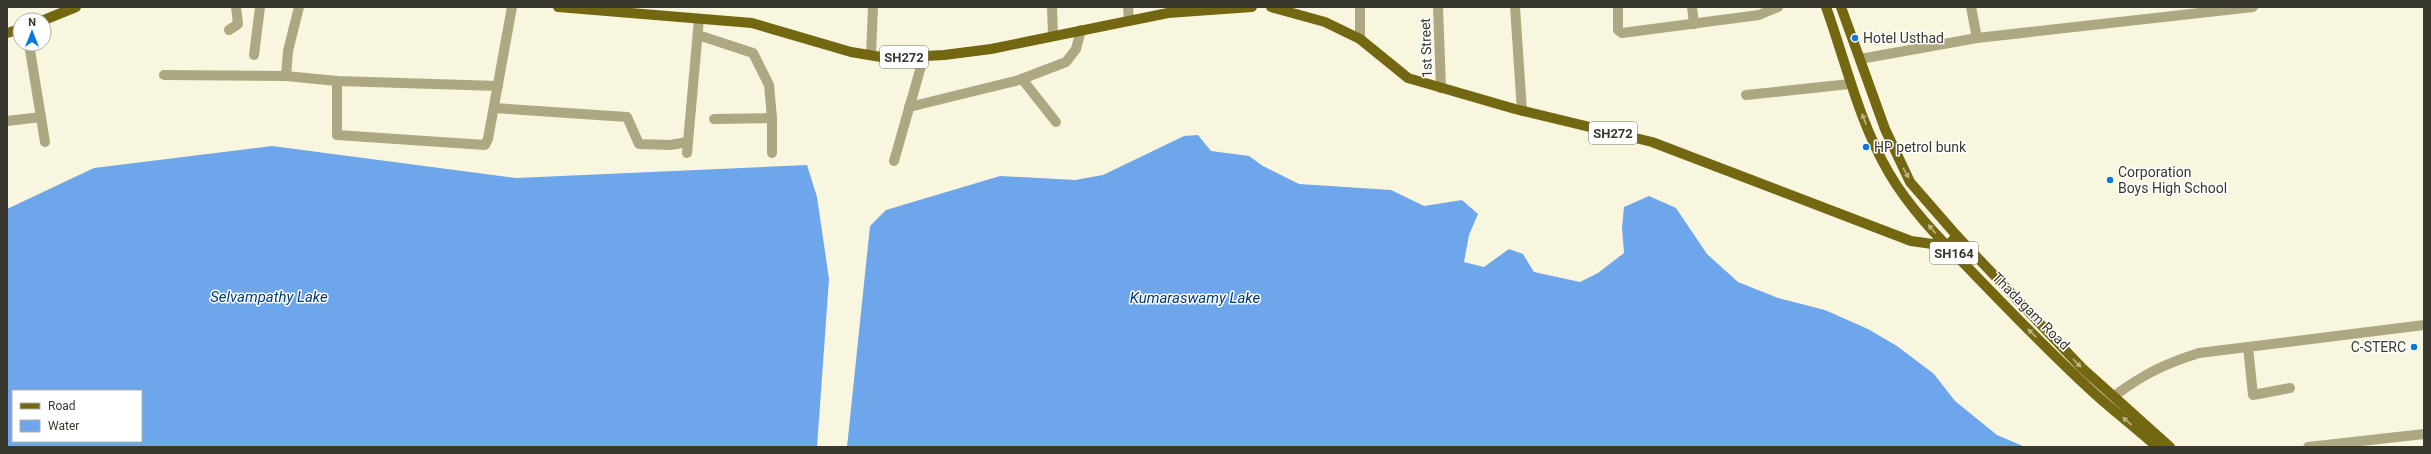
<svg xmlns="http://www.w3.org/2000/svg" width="2431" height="454" font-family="Roboto,sans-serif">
<rect width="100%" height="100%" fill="#f9f6e0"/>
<g fill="#6ea6ec" fill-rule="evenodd">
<path d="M1198,135l13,16 38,5 14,10 36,18 92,6 33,16 38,-6 16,14 -9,21 -5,27 20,5 25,-18 14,5 11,18 46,10 18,-9 26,-20 -2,-25 2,-21 25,-11 27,12 31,46 31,28 40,16 47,12 43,19 29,17 37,28 21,27 42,34 28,12h-1178l23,-221 16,-16 114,-34 75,4 28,-5 81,-39z"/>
<path d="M272,146l244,32 291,-13 10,32 12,82 -12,168h-810v-238l87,-41zM13,391h128v50h-128z"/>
</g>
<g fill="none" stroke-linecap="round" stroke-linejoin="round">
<g stroke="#aea882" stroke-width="10">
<path d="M1052,7l1,28"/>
<path d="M1128,7l1,14"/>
<path d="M1360,7v32"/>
<path d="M1438,7l3,81"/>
<path d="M1515,7l7,104"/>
<path d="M1618,7v23l4,3 137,-18 19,-8"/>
<path d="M1692,7l2,17"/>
<path d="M1971,7l6,31"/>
<path d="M229,30l9,-6 -2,-17"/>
<path d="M698,35l55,18 16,32 3,33v35"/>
<path d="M29,44l16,98"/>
<path d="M254,55l6,-48"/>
<path d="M871,55l2,-48"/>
<path d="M1860,59l117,-21 276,-31"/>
<path d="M164,75l122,1 51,5 161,5"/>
<path d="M286,76l2,-25 11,-44"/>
<path d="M1022,79l34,43"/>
<path d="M337,81v54l148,10 3,-6 24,-132"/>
<path d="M1746,95l104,-11"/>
<path d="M909,107l110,-27 47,-18 10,-13 5,-19"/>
<path d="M494,108l133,9 12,27 31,1 18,-3"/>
<path d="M714,119l58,-1"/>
<path d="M7,121l34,-4"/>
<path d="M687,153l12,-134"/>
<path d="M894,161l30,-105"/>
<path d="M2248,347l5,48 37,-7"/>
<path d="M2114,396c30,-22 50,-32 85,-43l225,-28"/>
<path d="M2308,447l116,-13"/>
</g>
<g stroke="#746711" stroke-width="10">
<path d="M558,7l194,16 99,29 36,6 57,-3 47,-6 177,-36 84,-6"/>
<path d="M1271,7l54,15 35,17 48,39 107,31 137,33 259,99 36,5 10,-10"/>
<path d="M1826,7c20,56 33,115 63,166 22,38 56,71 86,102 39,40 78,81 120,119 20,18 42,35 62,53"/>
<path d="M1841,7l44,122 25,53 47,54 125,132 88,79"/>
<path d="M44,20l32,-13"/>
<path d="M7,33l13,-4"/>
</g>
</g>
<defs><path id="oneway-solid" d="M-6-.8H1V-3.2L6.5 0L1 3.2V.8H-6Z"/></defs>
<g fill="#bab388">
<use href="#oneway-solid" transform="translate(1864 119) rotate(-111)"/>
<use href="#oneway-solid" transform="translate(1906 173) rotate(60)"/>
<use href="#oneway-solid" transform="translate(1932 229) rotate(-130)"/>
<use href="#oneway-solid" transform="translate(2032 333) rotate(-136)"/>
<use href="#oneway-solid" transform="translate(2077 363) rotate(46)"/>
<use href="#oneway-solid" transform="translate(2127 421) rotate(-140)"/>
</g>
<g fill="#0c77de" stroke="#fff" stroke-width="1.5">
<circle cx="1855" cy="38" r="4"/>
<circle cx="1866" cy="147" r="4"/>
<circle cx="2110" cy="180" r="4"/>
<circle cx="2414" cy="347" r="4"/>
</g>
<g text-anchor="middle" stroke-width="3" stroke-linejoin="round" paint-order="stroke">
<g fill="#fff" stroke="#74746d" stroke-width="1">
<rect x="880" y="46" width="48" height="22" rx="3"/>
<rect x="1589" y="122" width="48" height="22" rx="3"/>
<rect x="1930" y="242" width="48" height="22" rx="3"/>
</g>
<g font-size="13" font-weight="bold" fill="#39382f">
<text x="904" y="62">SH272</text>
<text x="1613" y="138">SH272</text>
<text x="1954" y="258">SH164</text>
</g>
<g font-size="14" fill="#39382f" stroke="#fff" text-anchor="start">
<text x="1863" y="43">Hotel Usthad</text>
<text x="1874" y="152">HP petrol bunk</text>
<text x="2118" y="177">Corporation<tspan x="2118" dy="16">Boys High School</tspan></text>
<text x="2406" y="352" text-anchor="end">C-STERC</text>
</g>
<g font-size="14" fill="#39382f" stroke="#fff">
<text transform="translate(1426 48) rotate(-92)" y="5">1st Street</text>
<text transform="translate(2031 311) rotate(45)" y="5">Thadagam Road</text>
</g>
<g font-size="15" font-style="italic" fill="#003c79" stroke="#fff">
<text x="269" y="302">Selvampathy Lake</text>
<text x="1195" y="303">Kumaraswamy Lake</text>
</g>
</g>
<rect width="2431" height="454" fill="none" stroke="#39382f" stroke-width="16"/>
<rect x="12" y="390" width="130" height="52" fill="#ffffff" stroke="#b0afac"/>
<rect x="20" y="403" width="20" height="6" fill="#746711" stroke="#b0afac"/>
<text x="48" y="410" font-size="12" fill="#39382f">Road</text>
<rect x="20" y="420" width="20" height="12" fill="#6ea6ec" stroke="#b0afac"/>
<text x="48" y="430" font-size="12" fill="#39382f">Water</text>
<g transform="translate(32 32)"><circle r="19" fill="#ffffff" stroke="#b0afac"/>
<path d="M0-3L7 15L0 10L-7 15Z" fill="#0c77de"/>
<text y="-6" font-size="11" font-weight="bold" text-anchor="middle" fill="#39382f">N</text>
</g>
</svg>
